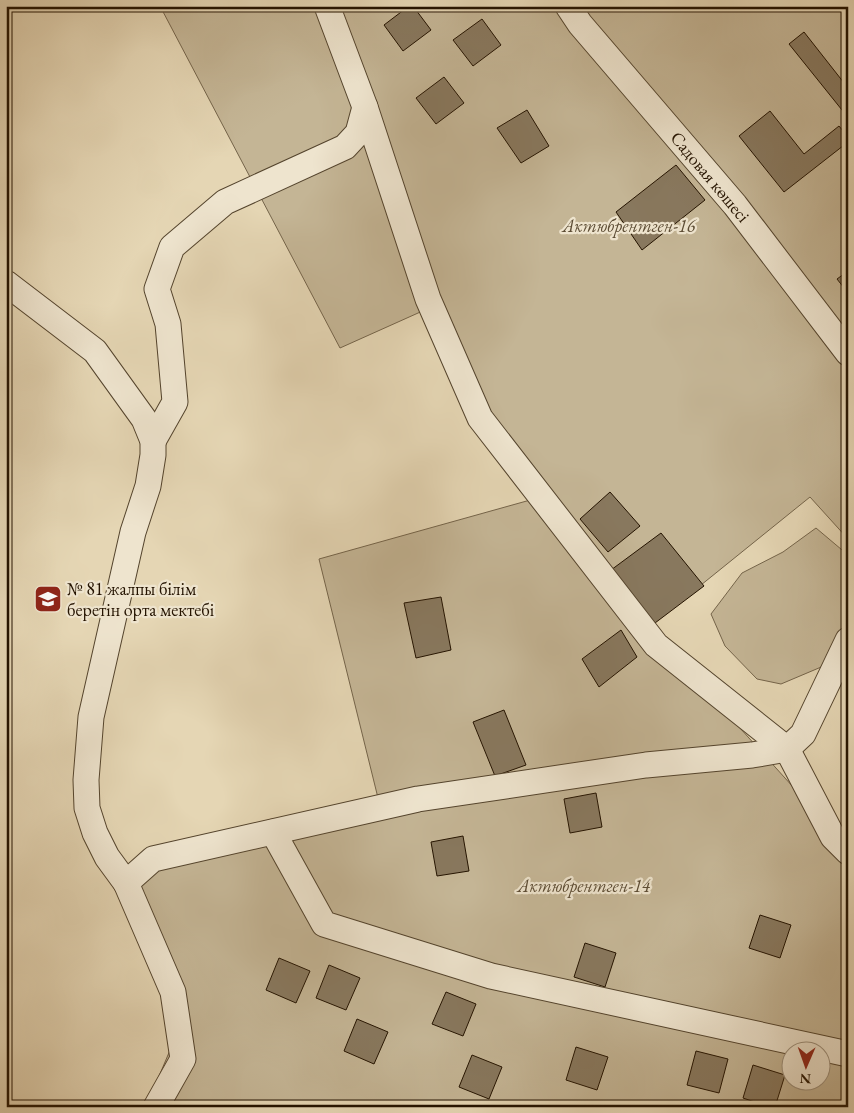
<svg xmlns="http://www.w3.org/2000/svg" width="854" height="1113" font-family="'EB Garamond',serif">
<rect width="100%" height="100%" fill="#e5d6b4"/>
<filter id="stains"><feTurbulence type="fractalNoise" baseFrequency=".004" numOctaves="4"/><feColorMatrix values="0 0 0 0 .2 0 0 0 0 .09 0 0 0 0 .02 0 0 0 .5 -.17"/></filter>
<radialGradient id="worn" r=".72"><stop offset=".6" stop-color="#630" stop-opacity="0"/><stop offset="1" stop-color="#630" stop-opacity=".3"/></radialGradient>
<g fill="#c4b595" stroke="#74644a" fill-rule="evenodd">
<path d="M160,6h688v533l-38,-42 -161,130 199,221v259h-702l30,-71 -40,-172 243,-62 -60,-243 222,-62 -114,-188 -87,39zM792,1050h30v30h-30z"/>
<path d="M816,528l32,27v80l-15,27 -52,22 -24,-5 -32,-33 -14,-32 31,-41 41,-21z"/>
</g>
<g fill="#88785e" stroke="#241300">
<path d="M409,6h4l18,24 -28,21 -19,-26z"/>
<path d="M482,19l19,26 -28,21 -20,-26z"/>
<path d="M804,32l44,56v25l-2,2 -57,-71z"/>
<path d="M444,77l20,26 -28,21 -20,-26z"/>
<path d="M527,110l22,36 -28,17 -24,-35z"/>
<path d="M770,111l34,43 35,-28 9,11v5l-64,50 -45,-56z"/>
<path d="M676,165l29,35 -63,50 -26,-38z"/>
<path d="M848,271v22l-11,-14z"/>
<path d="M610,492l30,34 -32,26 -28,-33z"/>
<path d="M661,533l43,53 -49,37 -44,-53z"/>
<path d="M441,597l10,53 -35,8 -12,-55z"/>
<path d="M621,630l16,27 -38,30 -17,-28z"/>
<path d="M504,710l22,55 -31,11 -22,-54z"/>
<path d="M596,793l6,34 -32,6 -6,-34z"/>
<path d="M463,836l6,35 -32,5 -6,-34z"/>
<path d="M760,915l31,10 -11,33 -31,-10z"/>
<path d="M585,943l31,10 -11,34 -31,-10z"/>
<path d="M279,958l31,13 -14,32 -30,-13z"/>
<path d="M329,965l31,13 -14,32 -30,-12z"/>
<path d="M446,992l30,12 -13,32 -31,-12z"/>
<path d="M357,1019l31,13 -14,32 -30,-13z"/>
<path d="M576,1047l32,10 -11,33 -31,-10z"/>
<path d="M696,1051l32,8 -9,34 -32,-8z"/>
<path d="M472,1055l30,12 -13,32 -30,-12z"/>
<path d="M753,1065l32,10 -10,32h-6l-26,-9z"/>
</g>
<g fill="none" stroke-linecap="round" stroke-linejoin="round">
<g stroke="#54442d" stroke-width="27">
<g id="minor">
<path d="M327,6l38,101 63,192 52,119 176,227 131,104 46,88 15,15"/>
<path d="M568,6l12,18 155,181 113,148"/>
<path d="M6,283l89,68 49,68 9,22v14l-5,31 -15,46 -42,185 -5,63 1,28 8,25 12,24 19,26"/>
<path d="M153,441l22,-39 -7,-78 -11,-35 15,-42 53,-45 120,-55 13,-14 7,-26"/>
<path d="M273,832l51,92 167,52 357,78"/>
<path d="M156,1107l27,-48 -10,-67 -47,-109 27,-24 265,-60 228,-34 106,-10 35,-6 16,-15 45,-94"/>
</g>
</g>
<use href="#minor" stroke="#eee4ce" stroke-width="25"/>
</g>
<defs>
<g id="school-square" transform="scale(1.4375)"><rect x="-9" y="-9" width="18" height="18" rx="4" fill="#8f2418" stroke="#eee4ce"/><path d="M0-5L7-2L0 1L-7-2ZM-4 1L0 2.5L4 1V4Q0 6-4 4Z" fill="#fff"/></g>
</defs>
<g fill-rule="evenodd">
<use href="#school-square" x="48" y="599"/>
</g>
<g text-anchor="middle" stroke-width="4.5" stroke-linejoin="round" paint-order="stroke">
<g font-size="18" fill="#241300" stroke="#eee4ce">
<text transform="translate(710 177) rotate(50)" y="6">Садовая көшесі</text>
</g>
<g font-size="18" font-style="italic" fill="#5c4c34" stroke="#eee4ce">
<text x="629" y="232">Актюбрентген-16</text>
<text x="584" y="892">Актюбрентген-14</text>
</g>
<g font-size="18" fill="#241300" stroke="#eee4ce" text-anchor="start">
<text x="67" y="595">№ 81 жалпы білім<tspan x="67" dy="21">беретін орта мектебі</tspan></text>
</g>
</g>
<rect width="854" height="1113" fill="none" stroke="#e5d6b4" stroke-width="25"/>
<rect x="8" y="8" width="839" height="1098" fill="none" stroke="#241300" stroke-width="2.5"/>
<rect x="12" y="12" width="829" height="1088" fill="none" stroke="#241300"/>
<g transform="translate(806 1066) rotate(182)"><circle r="24" fill="#eee4ce" stroke="#9d907c"/>
<path d="M0-4L9 19L0 12L-9 19Z" fill="#8f2418"/>
<text y="-8" font-size="14" font-weight="bold" text-anchor="middle" fill="#241300">N</text>
</g>
<rect width="100%" height="100%" filter="url(#stains)"/>
<rect width="100%" height="100%" fill="url(#worn)"/>
</svg>
